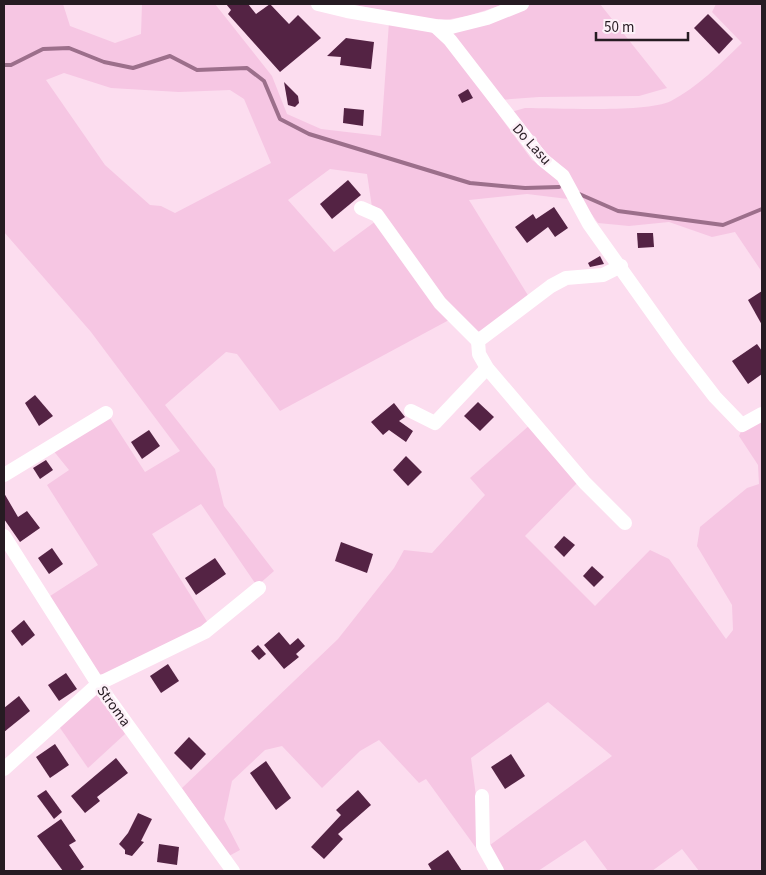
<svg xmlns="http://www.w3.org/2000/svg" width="766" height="875" font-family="'Source Sans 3',sans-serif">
<rect width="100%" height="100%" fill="#fcddef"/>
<g fill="#f6c6e3" fill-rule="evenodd">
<path d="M4,4h59l7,22 45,17 26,-9 1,-30h73l57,72 15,38 34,15 60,7 8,-114 45,10 16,16 82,112 27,18 9,21 -41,-5 -58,6 60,97 -45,35 -8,-1 -31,-31 -73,-93 -5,-33 -37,-5 -42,31 46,52 42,-31 73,99 -169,91 -43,-57 -11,-2 -61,53 50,64 9,37 50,65 -17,15 -56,-82 -49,30 56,89 -98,51h-15l-48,-76 51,-33 -51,-80 22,-15 -17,-21 56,-34 37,57 35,-21 -89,-119 -87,-100zM64,73l47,15 68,4 51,-2 14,9 27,64 -96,50 -14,-7 -11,-1 -45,-40 -59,-85z"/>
<path d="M349,4h156l-37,12 -29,5z"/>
<path d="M530,4h70l67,84 -28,8 -100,1 -40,3 -46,-64 3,-6 57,-18z"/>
<path d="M716,4h46v268l-27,-40 -23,5 -43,-15 -40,4 -31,-3 -43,-60 -44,-51 14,-4c32,0 121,5 146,-7 27,-14 49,-37 71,-58l-30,-31z"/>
<path d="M762,408v463h-63l-17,-22 -30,22h-44l-23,-31 -47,31h-33l-7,-8 -8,-18 122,-89 -64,-54 -77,56 5,38 3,56 -53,-73 -7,4 -40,-43 -19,11 -38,37 -40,-42 -17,4 -33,31 -8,38 16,31 -11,6 -47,-68 156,-149 56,-71 10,-18 28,3 53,-58 -15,-17 61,-54 48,57 -54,55 70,70 55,-56 19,9 57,80 7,-9 -1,-25 -35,-59 3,-19 47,-39 12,-4 -1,-19 -19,-29 9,-19z"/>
<path d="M94,692l8,4 23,38 -37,34 -30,-43z"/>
</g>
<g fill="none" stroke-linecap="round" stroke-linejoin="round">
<g stroke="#9c6f8b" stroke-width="4">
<path d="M4,65h7l32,-16 26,-1 35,14 29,6 37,-12 27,14 50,-2 17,13 16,38 29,15 161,49 55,5 34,-1"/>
<path d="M577,193l41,18 105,14 39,-16"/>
</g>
</g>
<g fill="#542344">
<path d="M226,4h22l8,10 14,-10 19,20 9,-9 23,23 -41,34 -52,-58 3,-4z"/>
<path d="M708,14l25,25 -14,15 -25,-26z"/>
<path d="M346,38l28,4 -3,27 -31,-4 1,-8 -14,-1z"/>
<path d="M284,82l14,14 1,7 -4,4 -7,-2z"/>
<path d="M468,89l5,9 -11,5 -4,-8z"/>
<path d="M344,108l20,2 -1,16 -20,-3z"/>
<path d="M348,180l13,15 -29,24 -12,-15z"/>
<path d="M554,207l14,21 -13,9 -7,-10 -21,16 -12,-16 18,-13 3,5z"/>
<path d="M637,233h16l1,14 -16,1z"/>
<path d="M600,256l4,8 -14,3 -2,-4z"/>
<path d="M762,291v34l-14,-25z"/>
<path d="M757,344l5,7v23l-14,10 -16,-23z"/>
<path d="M35,395l18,21 -14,10 -14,-23z"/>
<path d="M478,402l16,15 -14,14 -16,-15z"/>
<path d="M394,403l11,14 -6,4 14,10 -7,11 -17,-12 -6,5 -12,-13z"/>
<path d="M149,430l11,16 -18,13 -11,-17z"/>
<path d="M406,456l16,16 -14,14 -15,-16z"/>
<path d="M46,460l7,10 -13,9 -7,-11z"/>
<path d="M4,493l14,24 9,-6 13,17 -20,14 -16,-23z"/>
<path d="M564,536l11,9 -11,12 -10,-10z"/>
<path d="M341,542l32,12 -6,19 -32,-12z"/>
<path d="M52,548l11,16 -14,10 -11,-16z"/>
<path d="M215,558l11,16 -30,21 -11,-17z"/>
<path d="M592,566l12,11 -10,10 -11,-11z"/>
<path d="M24,620l11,15 -13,11 -11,-15z"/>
<path d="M279,632l11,13 8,-7 7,8 -9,8 3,3 -15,12 -20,-24z"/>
<path d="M258,645l8,9 -7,6 -8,-9z"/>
<path d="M168,664l11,17 -18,12 -11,-17z"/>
<path d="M66,673l11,16 -18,12 -11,-16z"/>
<path d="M19,696l11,15 -26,21v-24z"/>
<path d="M189,737l17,17 -15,16 -17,-17z"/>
<path d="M55,744l14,21 -19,13 -14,-21z"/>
<path d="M511,754l14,22 -20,13 -14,-22z"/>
<path d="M116,758l12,15 -31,24 3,4 -15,12 -14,-17z"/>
<path d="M266,761l25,37 -15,12 -26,-37z"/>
<path d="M46,790l16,22 -8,7 -17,-23z"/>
<path d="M358,790l13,15 -33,29 5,5 -19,20 -13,-12 30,-32 -5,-5z"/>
<path d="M138,813l14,6 -11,22 3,1 -12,14 -7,-2v-4l-6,-6 9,-11z"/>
<path d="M61,819l15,22 -7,4 15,22 -5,4h-16l-26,-35z"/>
<path d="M159,844l20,3 -2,18 -20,-3z"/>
<path d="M448,850l14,21h-30l-4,-7z"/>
</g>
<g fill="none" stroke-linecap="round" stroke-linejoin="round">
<g stroke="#fff" stroke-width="14">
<path d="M318,4l29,7 88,15 16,1 36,-9 35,-14"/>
<path d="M435,26l15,14 92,119 21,17 26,48 89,125 37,48 27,28 20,-11"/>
<path d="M361,208l16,7 63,88 38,38"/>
<path d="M621,266l-18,9 -37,3 -15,8 -73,55 1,13 8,14 98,115 40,40"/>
<path d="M411,411l24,12 52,-55"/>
<path d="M4,475l102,-62"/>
<path d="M4,536l94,148 135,187"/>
<path d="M4,769l94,-85 107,-52 54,-44"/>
<path d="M482,796l1,50 14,25"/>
</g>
</g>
<g text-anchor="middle" stroke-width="5" stroke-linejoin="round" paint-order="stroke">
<g font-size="15" fill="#261b22" stroke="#fdf0f8">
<text transform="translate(532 144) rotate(48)" y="5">Do Lasu</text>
<text transform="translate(114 706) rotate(54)" y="5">Stroma</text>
</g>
</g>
<rect width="766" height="875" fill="none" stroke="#261b22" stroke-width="10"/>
<path d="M596 32v8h92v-8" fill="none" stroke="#261b22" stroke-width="2.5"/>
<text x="604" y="32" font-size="15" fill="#261b22" stroke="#fdf0f8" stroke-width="4" paint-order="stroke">50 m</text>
</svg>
